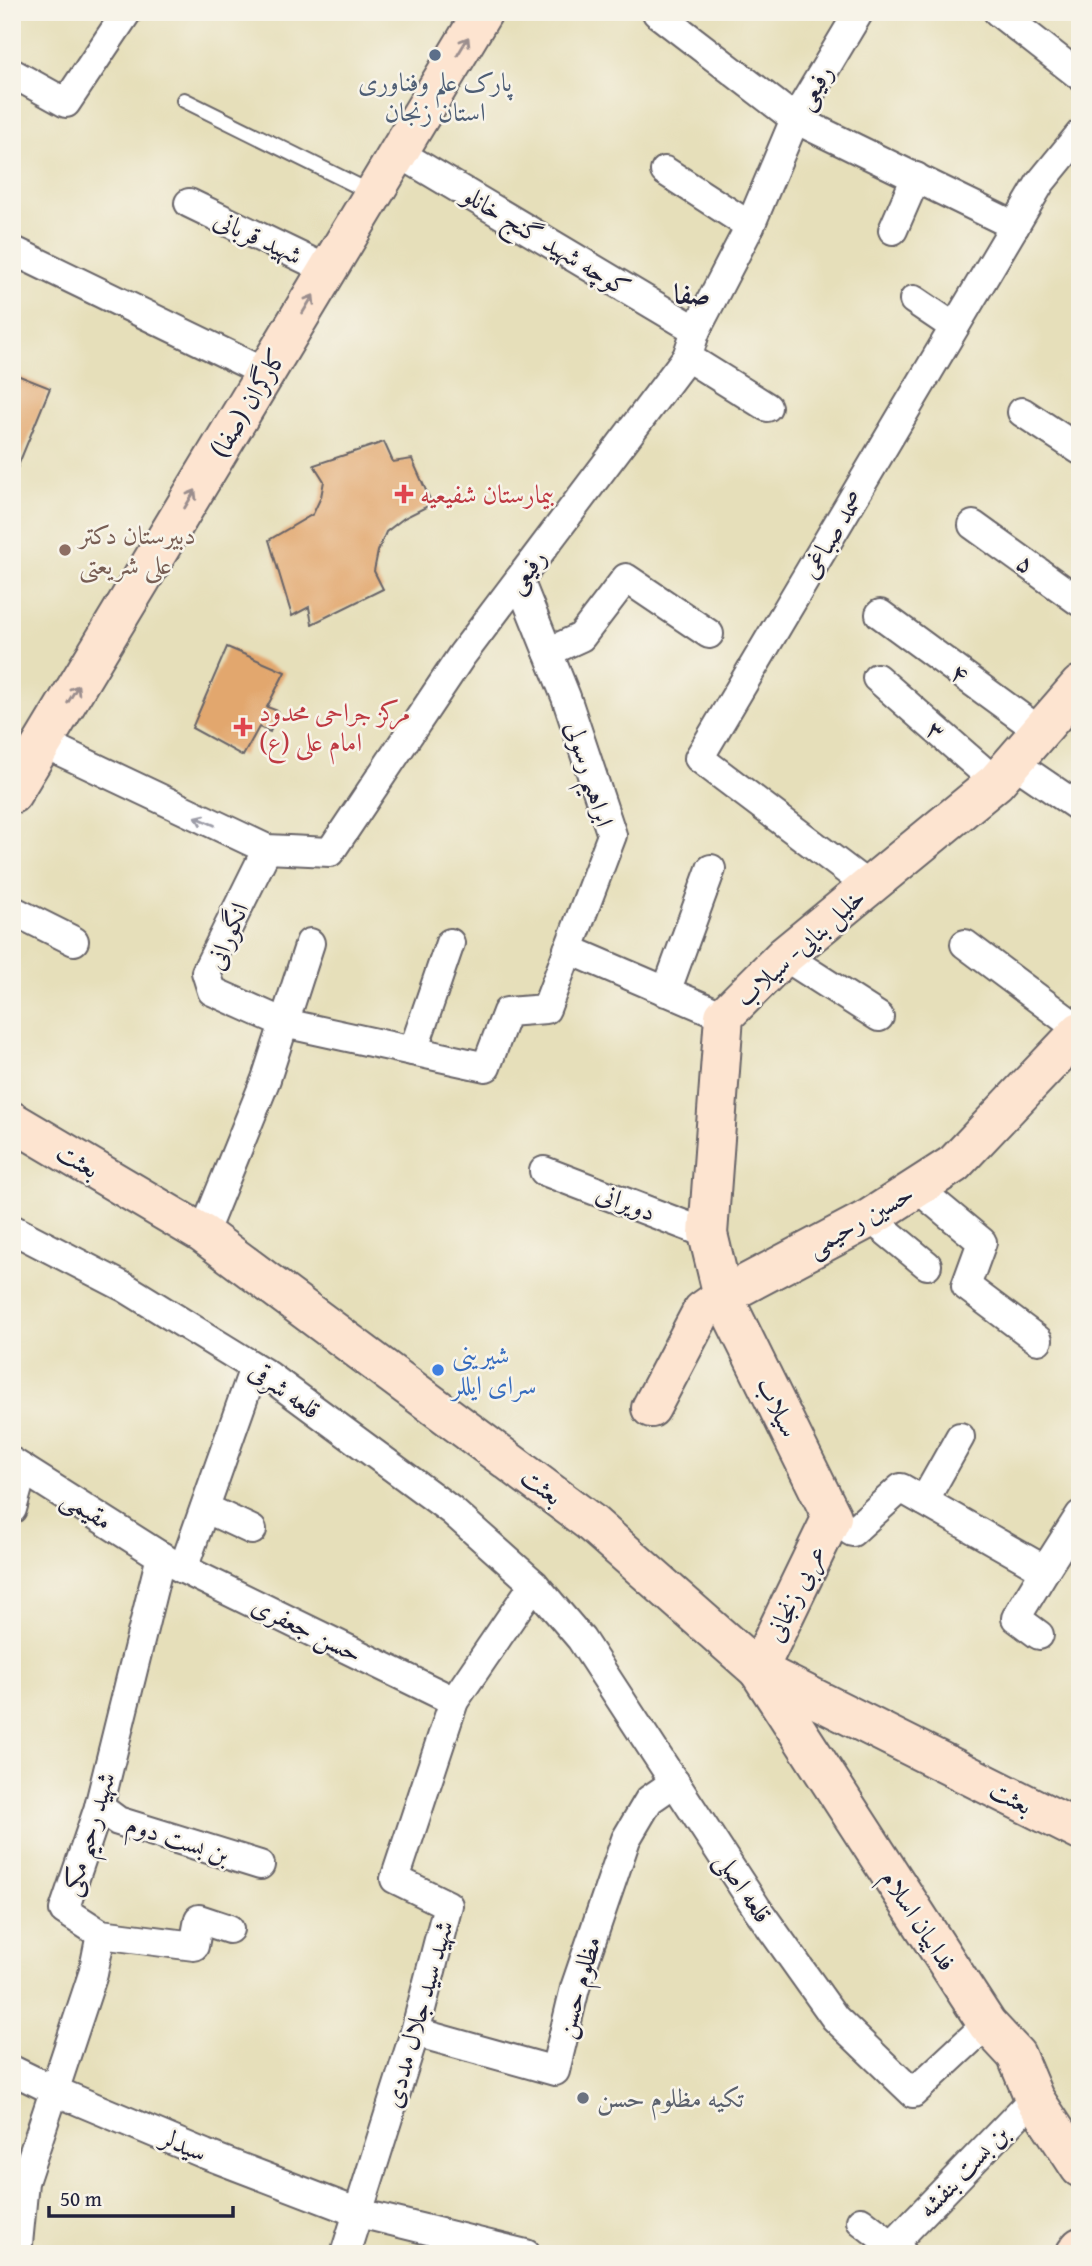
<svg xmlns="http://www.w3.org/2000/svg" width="1092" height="2266" font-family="'Gentium Book Plus',Amiri,serif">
<rect width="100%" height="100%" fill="#f7f3e8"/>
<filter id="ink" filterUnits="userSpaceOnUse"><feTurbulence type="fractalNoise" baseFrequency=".0143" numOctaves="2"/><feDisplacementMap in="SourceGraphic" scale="14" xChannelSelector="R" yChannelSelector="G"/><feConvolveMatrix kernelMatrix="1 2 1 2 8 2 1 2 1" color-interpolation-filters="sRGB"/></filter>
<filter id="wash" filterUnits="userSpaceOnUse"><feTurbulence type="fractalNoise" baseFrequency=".00686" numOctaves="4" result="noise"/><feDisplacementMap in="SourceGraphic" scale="28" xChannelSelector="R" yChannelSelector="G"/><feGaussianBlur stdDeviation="1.57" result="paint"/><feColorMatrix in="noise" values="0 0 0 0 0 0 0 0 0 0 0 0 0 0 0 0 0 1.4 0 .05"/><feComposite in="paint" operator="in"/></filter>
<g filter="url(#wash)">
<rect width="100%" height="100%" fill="#e6dfba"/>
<g id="blocks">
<g fill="#e2a76e">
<path d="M12,373l38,15 -37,90h-1z"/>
<path d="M384,442l9,20 19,-3 20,45 -28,14 -18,14 -8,19 -4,20 9,18 -71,35 -3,-17 -17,9 -23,-76 44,-26 8,-17 3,-16 -10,-16z"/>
<path d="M227,647l58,25 -18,35 11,4 -8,21 -11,-5 -16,29 -51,-28z"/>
</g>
</g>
</g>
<g filter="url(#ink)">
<use href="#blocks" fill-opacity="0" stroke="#676467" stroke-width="2"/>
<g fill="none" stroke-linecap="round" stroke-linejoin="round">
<g stroke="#676467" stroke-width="18">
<path id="lane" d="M184,100l190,94"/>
</g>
<g stroke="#676467" stroke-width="32">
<g id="street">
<path d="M998,12l82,64"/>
<path d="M657,13l138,106 220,107"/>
<path d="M12,73l54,30 61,-91"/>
<path d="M399,153l297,177"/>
<path d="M665,171l85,55"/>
<path d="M189,203l139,67"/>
<path d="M893,230l23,-53"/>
<path d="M12,250l254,123"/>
<path d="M914,300l40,27"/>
<path d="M687,357l80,50"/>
<path d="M1022,412l58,38"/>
<path d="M973,525l107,77"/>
<path d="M880,614l161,118"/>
<path d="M548,652l33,-15 45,-59 83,56"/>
<path d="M877,678l119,104"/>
<path d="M43,743l224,106 63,3 132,-197 225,-298 9,-27 54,-104 45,-107 64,-107"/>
<path d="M1014,763l66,45"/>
<path d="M267,849l-61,123 6,19 72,32 202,44 21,-55 39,-3 66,-174 -46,-138 -47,-117"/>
<path d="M868,886l-169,-128 341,-575 40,-49"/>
<path d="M12,910l62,31"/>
<path d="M965,944l115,86"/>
<path d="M568,949l156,67"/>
<path d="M784,956l95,61"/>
<path d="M666,992l45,-123"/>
<path d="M413,1051l37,-108"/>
<path d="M544,1171l164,63"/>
<path d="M917,1188l65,54 -16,44 72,54"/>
<path d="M870,1218l57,47"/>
<path d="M12,1229l114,59 143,88 183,135 82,73 47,55 175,268 79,111 78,75 74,-69"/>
<path d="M203,1234l63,-155 44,-136"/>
<path d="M12,1462l161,102 281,137"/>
<path d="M924,1501l36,-64"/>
<path d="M205,1508l47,22"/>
<path d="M12,1509l11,-40"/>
<path d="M832,1517l20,15 49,-44 144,82 35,-55"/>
<path d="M161,1556l-62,251 -35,103 37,24 93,12 5,-27 30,10"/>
<path d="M183,1569l71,-201"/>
<path d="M1039,1635l-23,-17 29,-48"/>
<path d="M99,1807l19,14 142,44"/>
<path d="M415,2032l140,39 20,-83 51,-149 23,-39 26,-18"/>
<path d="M12,2070l43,21 150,63 154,59 167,41"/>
<path d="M861,2221l42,33"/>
<path d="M892,2245l142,-147"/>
<path d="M17,2254l7,-72 69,-208 8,-40"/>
<path d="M345,2254l70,-222 33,-127 -53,-26 59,-178 80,-117"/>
</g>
</g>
<g stroke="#676467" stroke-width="42">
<g id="secondary">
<path d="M1080,685l-84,97 -212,174 -60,60 -16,218 15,62 109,221 -74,153 229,354 29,31 18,43 46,70"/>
<path d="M12,794l471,-782"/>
<path d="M12,1121l191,113 387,288 168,148 322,161"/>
<path d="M651,1408l51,-97 21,-15 147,-78 84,-54 126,-133"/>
<path d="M1075,2254l5,-7"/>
</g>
</g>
<use href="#lane" stroke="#fff" stroke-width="14"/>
<use href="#street" stroke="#fff" stroke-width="28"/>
<use href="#secondary" stroke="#fde4d0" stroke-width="38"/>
</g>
<defs><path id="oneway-shaft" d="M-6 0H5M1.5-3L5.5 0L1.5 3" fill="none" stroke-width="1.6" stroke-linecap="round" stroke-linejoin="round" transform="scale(1.75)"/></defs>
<g stroke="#9a8d8d">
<use href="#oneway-shaft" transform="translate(463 46) rotate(-59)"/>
<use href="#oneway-shaft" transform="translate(308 304) rotate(-59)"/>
<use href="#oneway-shaft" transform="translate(190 499) rotate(-59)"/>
<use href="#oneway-shaft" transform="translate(73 694) rotate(-59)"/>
</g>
<use stroke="#9c9ca7" href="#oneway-shaft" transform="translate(205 821) rotate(-156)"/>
</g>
<circle fill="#5c6f8a" stroke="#f7f3e8" stroke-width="2.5" cx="435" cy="55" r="7"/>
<g fill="#e0444e" stroke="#f7f3e8" stroke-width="2.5">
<path d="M400.5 483.5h7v7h7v7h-7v7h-7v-7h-7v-7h7z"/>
<path d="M239.5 716.5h7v7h7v7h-7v7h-7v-7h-7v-7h7z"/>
</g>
<circle fill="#8d6e63" stroke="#f7f3e8" stroke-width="2.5" cx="65" cy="550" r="7"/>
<circle fill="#3f7fe0" stroke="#f7f3e8" stroke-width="2.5" cx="438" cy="1370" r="7"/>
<circle fill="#6b7280" stroke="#f7f3e8" stroke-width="2.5" cx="583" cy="2098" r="7"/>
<g text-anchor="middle" stroke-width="5" stroke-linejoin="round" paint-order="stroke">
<g font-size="26" fill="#4e5e75" stroke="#f7f3e8">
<text x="435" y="91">پارک علم وفناوری<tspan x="435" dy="30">استان زنجان</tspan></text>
</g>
<g font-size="26" fill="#22223b" stroke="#f7f3e8">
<text transform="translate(814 87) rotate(-59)" y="9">رفیعی</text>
<text transform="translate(258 237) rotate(25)" y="9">شهید قربانی</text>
<text transform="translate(547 241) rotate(31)" y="9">کوچه شهید گنج خانلو</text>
<text transform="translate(248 403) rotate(-59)" y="9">کارگران (صفا)</text>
<text transform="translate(832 534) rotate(-59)" y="9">صمد صباغی</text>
<text transform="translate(1026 563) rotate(36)" y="9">۵</text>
<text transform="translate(526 571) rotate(-53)" y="9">رفیعی</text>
<text transform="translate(960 673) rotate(36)" y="9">۴</text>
<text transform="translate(936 730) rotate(41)" y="9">۳</text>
<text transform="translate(590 774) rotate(73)" y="9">ابراهیم رسولی</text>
<text transform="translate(227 936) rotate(-67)" y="9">انگورانی</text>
<text transform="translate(800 947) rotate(-42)" y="9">خلیل بنایی- سیلاب</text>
<text transform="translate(78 1160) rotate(31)" y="9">بعثت</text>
<text transform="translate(626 1202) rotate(21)" y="9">دویرانی</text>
<text transform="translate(860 1220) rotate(-30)" y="9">حسین رحیمی</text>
<text transform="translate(285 1390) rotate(35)" y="9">قلعه شرقی</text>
<text transform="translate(778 1407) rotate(64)" y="9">سیلاب</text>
<text transform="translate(542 1486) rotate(37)" y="9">بعثت</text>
<text transform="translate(87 1509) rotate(32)" y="9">مقیمی</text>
<text transform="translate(795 1593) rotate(-64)" y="9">عربی زنجانی</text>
<text transform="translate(307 1629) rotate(26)" y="9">حسن جعفری</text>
<text transform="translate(1011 1797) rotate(27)" y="9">بعثت</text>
<text transform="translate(88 1834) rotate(-73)" y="9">شهید رحیم مکی</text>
<text transform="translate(178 1839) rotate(18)" y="9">بن بست دوم</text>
<text transform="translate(744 1887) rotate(56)" y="9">قلعه اصلی</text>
<text transform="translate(919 1920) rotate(57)" y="9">فداییان اسلام</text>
<text transform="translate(578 1987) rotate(-74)" y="9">مظلوم حسن</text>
<text transform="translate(418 2014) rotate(-74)" y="9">شهید سید جلال مددی</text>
<text transform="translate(184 2145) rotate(22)" y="9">سیدلر</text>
<text transform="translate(963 2171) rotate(-46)" y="9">بن بست بنفشه</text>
</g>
<g font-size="26" fill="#be3a42" stroke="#f7f3e8" text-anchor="start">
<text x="420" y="503">بیمارستان شفیعیه</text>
<text x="259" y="721">مرکز جراحی محدود<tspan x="259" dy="30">امام علی (ع)</tspan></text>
</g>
<g font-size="26" fill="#785e54" stroke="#f7f3e8" text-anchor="start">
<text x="79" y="544">دبیرستان دکتر<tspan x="79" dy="30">علی شریعتی</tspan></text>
</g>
<g font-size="26" fill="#366cbe" stroke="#f7f3e8" text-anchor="start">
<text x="452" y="1364">شیرینی<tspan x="452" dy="30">سرای ایللر</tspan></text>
</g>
<g font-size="26" fill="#5b616d" stroke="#f7f3e8" text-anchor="start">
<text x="597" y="2107">تکیه مظلوم حسن</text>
</g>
<g font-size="28" font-weight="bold" fill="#22223b" stroke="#f7f3e8">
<text x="692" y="304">صفا</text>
</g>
</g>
<rect width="1092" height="2266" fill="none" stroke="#f7f3e8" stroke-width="42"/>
<path d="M49 2206v10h184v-10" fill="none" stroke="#22223b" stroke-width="3.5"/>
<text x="60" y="2206" font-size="21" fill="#22223b" stroke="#f7f3e8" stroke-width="5" paint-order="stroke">50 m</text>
</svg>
